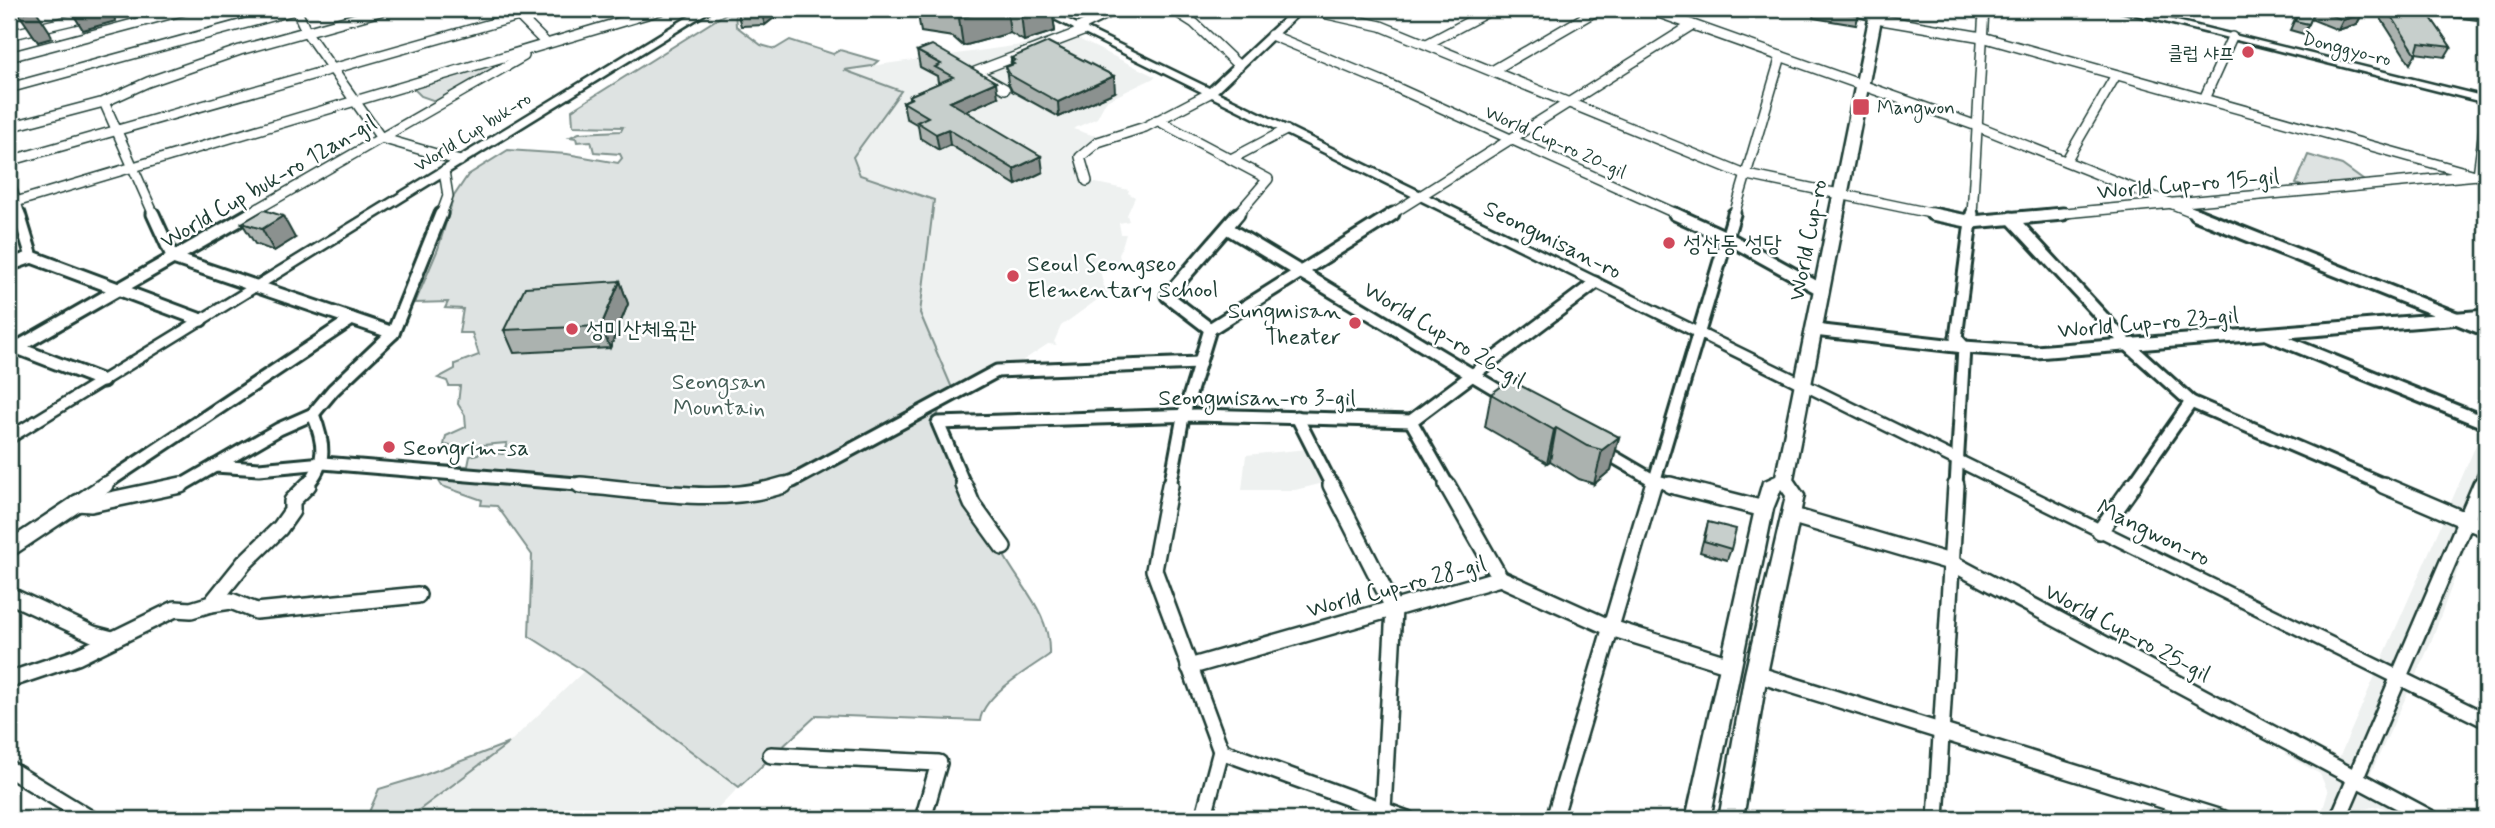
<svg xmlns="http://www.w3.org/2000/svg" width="2495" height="828" font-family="Mynerve,'Poor Story',sans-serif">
<rect width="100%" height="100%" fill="#fff"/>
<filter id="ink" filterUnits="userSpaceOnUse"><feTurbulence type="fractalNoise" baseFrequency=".0143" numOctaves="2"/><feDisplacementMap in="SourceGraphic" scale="14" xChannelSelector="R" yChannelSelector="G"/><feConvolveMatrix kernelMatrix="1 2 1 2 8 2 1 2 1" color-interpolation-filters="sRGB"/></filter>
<g filter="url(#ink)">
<g fill="#eef1f0">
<path d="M1064,32l92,45 -50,24 -9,17 -24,11 19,6 14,1 -25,11 -6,10 7,23 47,10 -1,3 7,4 -8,18 2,6 -10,2 2,11h5l-7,21 2,6 -5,4 -17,1 5,21h11l-54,39 -7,16 3,3 -9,-1 -32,21 -19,2 -45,21 -32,-75 13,-113 -74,-25 -6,-18 -11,-87 179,-25z"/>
<path d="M2486,417v77l-57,153 -59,128 12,15 37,29h-13l-27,-13 -16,3 -4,10h-39l8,-27 -8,-18 -35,-20 7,-15 32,18 15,1 144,-329 -4,-7z"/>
<path d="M1307,449l17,34 -29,7h-53l4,-35z"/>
<path d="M584,671l155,116 -31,32h-301l102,-76z"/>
</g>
<g fill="#dee3e2" stroke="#7e908b" stroke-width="2">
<path d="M733,9h2l1,17 25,19 14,4 15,-9 43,14 7,-4 38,11 -6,5 -28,4 57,21 -48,66 7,18 74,25 -14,113 32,75 -11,17 -5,15c22,43 42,88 65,130 19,37 50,62 48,105 -21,15 -66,40 -69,66l-163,-6 -78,72 -155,-116 -55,-35 3,-81 -35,-49 -16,-1 1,-5 -40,-14 -13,-21 39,1 2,-10 15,-4 18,2 4,-11 -47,4 -16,-2 2,-9 20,-9 -1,-12 -7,-11 2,-18h-11l-2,-5 -9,-3 17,-9v-5l24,-9 -7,-22h-13l4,-24 -18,-1 3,-6 -33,1 23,-54 16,-53 14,-21 40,-25 59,4 51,9 4,-5 -2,-4 -26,-2 -3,-11 -14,1 -1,-4 -6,-1 9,-4 42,-2 2,-4 -50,-1 -1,-16z"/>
<path d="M504,59l4,3 -70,40 -17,-6 -9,-9z"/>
<path d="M2308,155l34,10 25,18 -61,5 -10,-4z"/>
<path d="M509,743l-102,76h-41l13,-30 40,-12z"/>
</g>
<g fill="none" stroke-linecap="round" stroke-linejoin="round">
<g stroke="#1f3d34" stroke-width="12">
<g id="minor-far2">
<path d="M296,9l11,24 74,105 79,23"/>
<path d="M1172,9l22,14 45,43"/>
<path d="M1305,9l76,17 362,148 197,41"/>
<path d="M1648,9l329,117 223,89"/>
<path d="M1850,9l26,8"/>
<path d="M514,11l32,32"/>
<path d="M1876,19l106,18 504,141"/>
<path d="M1078,28l39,-19"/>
<path d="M9,35l110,-26"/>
<path d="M1271,35l113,47 295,133"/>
<path d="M1427,44l66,-35"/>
<path d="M9,57l180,-48"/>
<path d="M1492,71l107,-62"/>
<path d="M9,88l289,-79"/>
<path d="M1005,89l-30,-17 108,-41"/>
<path d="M2204,99l28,-62"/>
<path d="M104,102l50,113"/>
<path d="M1157,120l111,59 -31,36"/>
<path d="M9,127l95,-25 44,-20 92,-32 148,-41"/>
<path d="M1231,159l55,-29"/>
<path d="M9,161l534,-152"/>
<path d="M2066,161l50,-86"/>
<path d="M9,180l11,35"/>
<path d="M1087,181l-7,-24 18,-15 47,-15 65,-34"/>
<path d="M9,204l655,-195"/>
<path d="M247,215l277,-159"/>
<path d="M441,215l7,-19 -4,-25"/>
<path d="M1390,215l302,-190"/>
<path d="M1734,215l47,-159"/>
<path d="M1972,215l12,-206"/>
<path d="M2044,215l434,-40 8,-61"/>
</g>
</g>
<g stroke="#1f3d34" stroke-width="17">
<g id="minor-far1">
<path d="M19,214l13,43 169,63"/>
<path d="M153,214l20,44 220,75"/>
<path d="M1675,214l53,24 94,52"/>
<path d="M1932,214l40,8 91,-8"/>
<path d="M2195,214l291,116"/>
<path d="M2011,218l117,127 63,57 -59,84"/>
<path d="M1227,228l282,169"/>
<path d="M9,265l23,-8"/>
<path d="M1210,329l-43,-33 71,-82"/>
<path d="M1814,330l150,17 72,5 450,-36"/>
<path d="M2269,335l217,88"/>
<path d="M12,346l91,35"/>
<path d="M9,352l241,-138"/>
<path d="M2191,402l196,84"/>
<path d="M1297,417l35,69"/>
<path d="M1411,421l37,65"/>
<path d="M1600,449l53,31 24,6"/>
<path d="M215,466l44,3 64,-6 278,23"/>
<path d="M102,486l250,-167"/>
<path d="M173,486l11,-2 95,-55 34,-15 20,-24 60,-57 48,-119"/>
<path d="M306,486c22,-23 18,-44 7,-72"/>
<path d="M778,486l15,-5 204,-110 202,-8"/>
<path d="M965,486l-27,-63 258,-8 215,6 184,-138"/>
<path d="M1170,486l13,-69 27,-88 183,-115"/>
<path d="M1653,486l81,-272"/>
<path d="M1956,486l8,-139 -8,-9 16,-124"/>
<path d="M2480,486l6,-13"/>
</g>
</g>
<g stroke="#1f3d34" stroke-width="20">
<g id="minor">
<path d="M580,485c67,5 139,21 204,0"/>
<path d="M964,485l8,19 31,43"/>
<path d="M1170,485l-16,85 67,181 186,68"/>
<path d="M1331,485l63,124 -11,201"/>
<path d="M1447,485l53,93"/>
<path d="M1670,485l94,24"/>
<path d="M2383,485l103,44"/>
<path d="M77,503l14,1 90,-19"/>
<path d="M1790,515l160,47 482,257"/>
<path d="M2100,531l33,-46"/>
<path d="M9,549l96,-64"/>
<path d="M9,595l84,39 19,5"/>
<path d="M211,604l20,-3 25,10 162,-16"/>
<path d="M1189,667l311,-89 111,50 119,37"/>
<path d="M1756,674l468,145"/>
<path d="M9,680l68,-23 98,-48 16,1 20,-6 33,-41 36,-35 12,-17v-10l16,-16"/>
<path d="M771,755l168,8 -16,56"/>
<path d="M9,769l82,50"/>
<path d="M1203,819l18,-68"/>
<path d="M1554,819l99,-334"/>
<path d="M1936,819l20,-334"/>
<path d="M2338,819l143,-334"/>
</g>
</g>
<g stroke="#1f3d34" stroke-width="5">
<g id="tertiary">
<path d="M1034,9h12l163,79 85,-79h10l-87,83 1269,621v15z"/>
<path d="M2113,9h15l358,88v6z"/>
</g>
</g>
<g stroke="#1f3d34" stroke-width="5">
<path id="secondary" d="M701,9h12l-704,435v-12z"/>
</g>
<g stroke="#1f3d34" stroke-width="5">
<path id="primary" d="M1871,9h12l-90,470 11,16 -37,179 -24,145h-24l26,-145 41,-178 -5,-7 -8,20 -63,310h-24l69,-310 8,-27 13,-6z"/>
</g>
<use href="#minor-far2" stroke="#fff" stroke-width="9"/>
<use href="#minor-far1" stroke="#fff" stroke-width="11"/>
<use href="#minor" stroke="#fff" stroke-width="15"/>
<use href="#tertiary" fill="#fff" fill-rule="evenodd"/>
<use href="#secondary" fill="#fff" fill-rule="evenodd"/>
<use href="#primary" fill="#fff" fill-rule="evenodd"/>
</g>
<g fill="#abb2af" stroke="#1f3d34" stroke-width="2">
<path d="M736,9h41l2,5 -14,11 -24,1z"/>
<path d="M917,9h135l3,22 -31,10 -14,-8 -47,13 -10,-9 -32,-5z"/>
<path d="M1796,9h64l-4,16 -43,-7 1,-6 -3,2z"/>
<path d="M2290,9h69l3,5 -5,10 -19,6 -27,-11 -7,15 -14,-4 8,-18z"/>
<path d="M2375,9h111v12l-5,-6 -4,5 -49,-6 23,33 -6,10 -29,-4 -6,11z"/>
<path d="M917,51l81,46 -32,14 77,61 -27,13 -66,-40 -11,5 -19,-12 -2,-13 -12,-7 -3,-16 6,-3v-3l31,-13 -2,-1 -1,-6 -17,-9z"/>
<path d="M1011,58l104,34 -56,25 -47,-26 -4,-8 -2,-16 5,-2z"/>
<path d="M242,223l53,15 -21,13 -19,-7z"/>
<path d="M620,281l8,23 -18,44 -96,5 -10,-23z"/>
<path d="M1491,394l128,43 -8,33 -17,14 -15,-5 -29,-18 -3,2 -62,-36z"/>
<path d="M1708,522l23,27 -4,11 -27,-8z"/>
</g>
<g fill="#8b918f" stroke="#1f3d34" stroke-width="2">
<path d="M33,9h2l15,23 2,6 -14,4 -19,-28z"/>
<path d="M70,9h39l7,12 -33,9z"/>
<path d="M763,9h14l2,5 -14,11 -4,-14z"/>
<path d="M993,9h14l3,24 -47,13 -4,-28z"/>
<path d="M1033,9h19l3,22 -31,10 -3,-29z"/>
<path d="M2362,14l-5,10 -19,6 5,-10z"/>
<path d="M1114,76l1,16 -56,25 -1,-15z"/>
<path d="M996,82l2,15 -46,20 -2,-15z"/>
<path d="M948,129l2,16 -11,5 -3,-16z"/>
<path d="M1041,156l2,16 -27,13 -2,-16z"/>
<path d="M283,216l12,22 -21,13 -12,-22z"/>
<path d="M620,281l8,23 -18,44 -9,-22z"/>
<path d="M1556,428l-6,33 -3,2 7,-33z"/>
<path d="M1619,437l-8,33 -17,14 8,-34z"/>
</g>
<g fill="#c7cfcc" stroke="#1f3d34" stroke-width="2">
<path d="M19,9h14l1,1 -15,4z"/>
<path d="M737,9h26l-2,2h-24z"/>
<path d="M947,9h46l-34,9z"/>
<path d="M1013,9h20l-12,3z"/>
<path d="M1820,9h40l-1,6z"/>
<path d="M2300,9h59l3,5 -19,6 -28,-11 -6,15 -14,-3z"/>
<path d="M2387,9h38l26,38 -32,-4 -3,11z"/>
<path d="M1048,42l66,34 -56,26 -48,-27 -4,-8 8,-3 -3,-2 4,-2 -4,-2z"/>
<path d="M932,45l64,37 -46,20 91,54 -27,13 -66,-40 -12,5 -19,-12 11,-5 -25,-15 9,-4 -3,-2 44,-19 -18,-10 6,-3 -24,-13z"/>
<path d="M264,210l19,6 -21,13 -20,-6z"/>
<path d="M620,281l-19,45 -97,4 21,-43z"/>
<path d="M1510,380l109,57 -17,13 -15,-4 -31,-18 -2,2 -63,-36z"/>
<path d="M1708,522l28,7 -5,20 -27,-8z"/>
</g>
</g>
<g fill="#d1495b" stroke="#fff" stroke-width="2.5">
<circle cx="2248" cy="52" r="7"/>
<rect x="1852" y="98" width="18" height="18" rx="3.5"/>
<circle cx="1669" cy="243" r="7"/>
<circle cx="1013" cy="276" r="7"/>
<circle cx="1355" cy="323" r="7"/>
<circle cx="572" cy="329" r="7"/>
<circle cx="389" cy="447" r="7"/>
</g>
<g text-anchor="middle" stroke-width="5" stroke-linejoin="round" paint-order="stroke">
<g font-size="19" fill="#1f3d34" stroke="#fff">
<text transform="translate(2347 48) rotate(14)" y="7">Donggyo-ro</text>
<text transform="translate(472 131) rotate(-32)" y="7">World Cup buk-ro</text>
<text transform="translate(1556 141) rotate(24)" y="7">World Cup-ro 20-gil</text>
</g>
<g font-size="19" fill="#1f3d34" stroke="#fff" text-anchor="end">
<text x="2234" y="59">클럽 샤프</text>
<text x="1877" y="114" text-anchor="start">Mangwon</text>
</g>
<g font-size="23" fill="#1f3d34" stroke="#fff">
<text transform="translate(268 181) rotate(-30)" y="8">World Cup buk-ro 12an-gil</text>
<text transform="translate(2188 183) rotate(-5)" y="8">World Cup-ro 15-gil</text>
<text transform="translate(1553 239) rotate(26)" y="8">Seongmisan-ro</text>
<text transform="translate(1807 240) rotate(-79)" y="8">World Cup-ro</text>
<text transform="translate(2148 322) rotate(-5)" y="8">World Cup-ro 23-gil</text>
<text transform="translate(1445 334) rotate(31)" y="8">World Cup-ro 26-gil</text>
<text x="1257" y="405">Seongmisan-ro 3-gil</text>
<text transform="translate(2154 532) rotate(26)" y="8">Mangwon-ro</text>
<text transform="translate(1396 586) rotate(-15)" y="8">World Cup-ro 28-gil</text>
<text transform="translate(2128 632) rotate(28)" y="8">World Cup-ro 25-gil</text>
</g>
<g font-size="23" fill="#1f3d34" stroke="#fff" text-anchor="start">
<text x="1683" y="251">성산동 성당</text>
<text x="1027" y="271">Seoul Seongseo<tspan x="1027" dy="26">Elementary School</tspan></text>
<text x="1341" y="318" text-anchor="end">Sungmisan<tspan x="1341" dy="26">Theater</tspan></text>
<text x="586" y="337">성미산체육관</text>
<text x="403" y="455">Seongrim-sa</text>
</g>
<g font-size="23" fill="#455e57" stroke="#fff">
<text x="719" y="389">Seongsan<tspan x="719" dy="26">Mountain</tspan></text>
</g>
</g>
<rect width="2495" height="828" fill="none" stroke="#fff" stroke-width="35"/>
<rect x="18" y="18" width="2460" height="793" fill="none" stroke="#1f3d34" stroke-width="2.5" filter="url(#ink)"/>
</svg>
